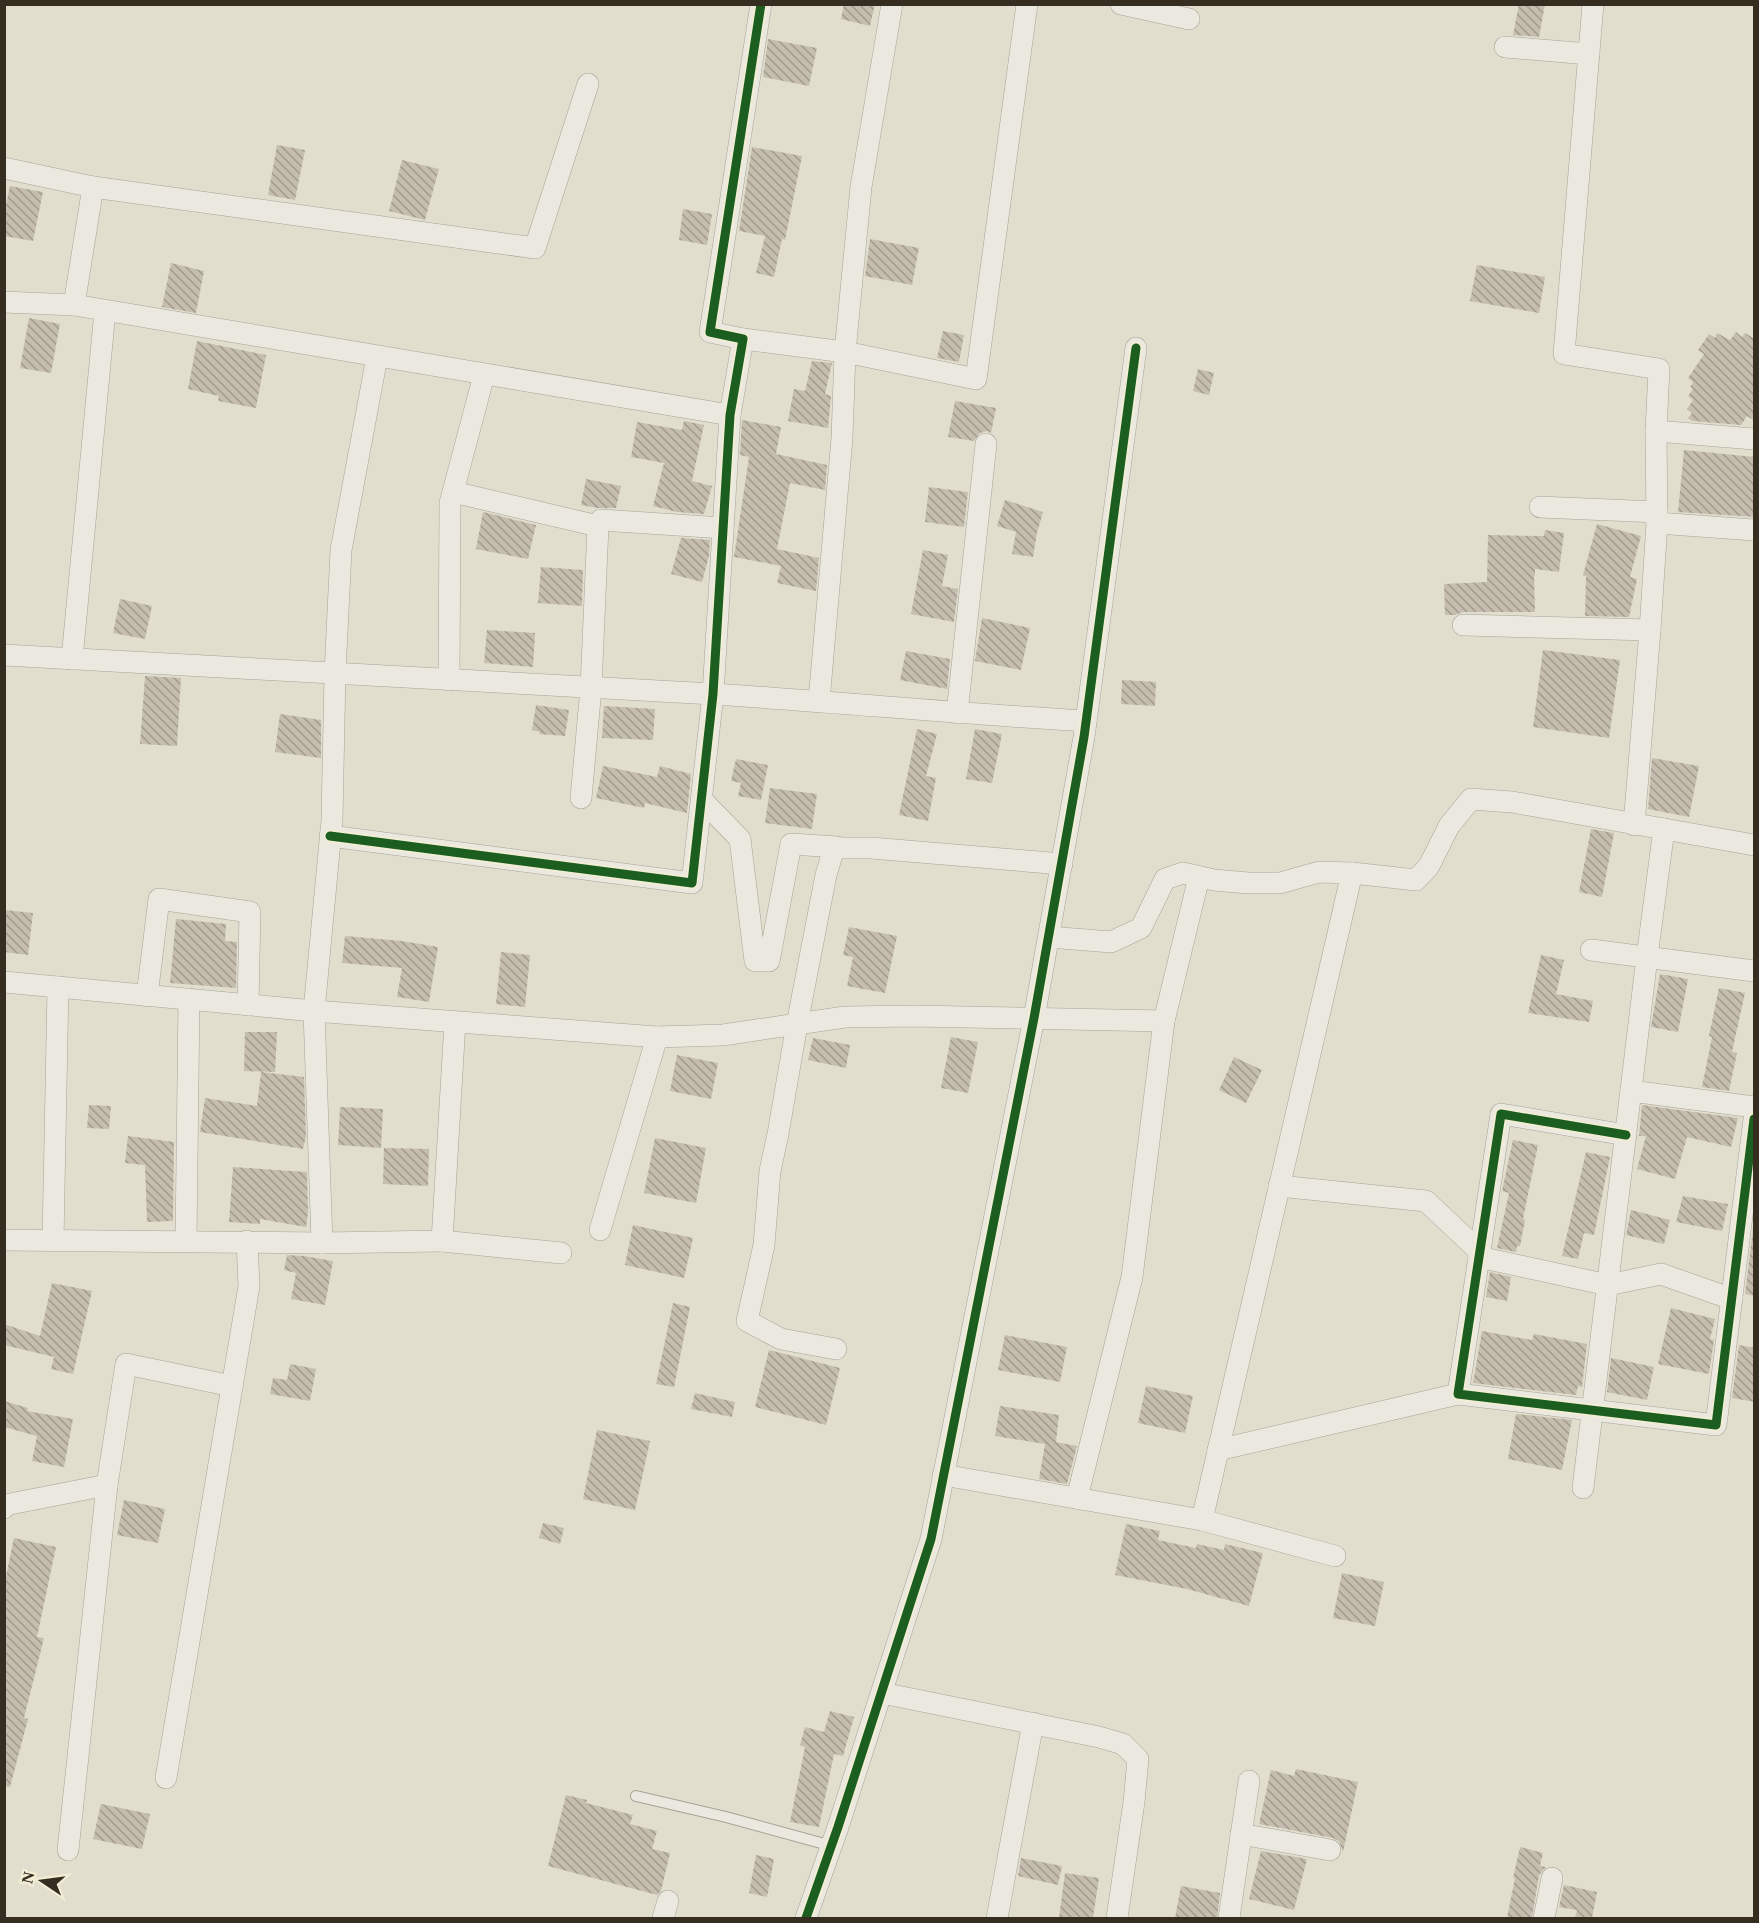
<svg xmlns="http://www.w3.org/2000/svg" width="1759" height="1923" font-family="Georgia,serif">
<defs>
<pattern id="building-back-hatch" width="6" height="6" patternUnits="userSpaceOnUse" patternTransform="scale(1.5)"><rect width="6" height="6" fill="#c5beaf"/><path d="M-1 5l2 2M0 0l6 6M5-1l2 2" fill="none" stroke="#a19b8e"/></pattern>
</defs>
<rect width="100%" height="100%" fill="#e2dece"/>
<g fill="url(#building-back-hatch)">
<path d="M844,4h31l-5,22 -29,-7z"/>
<path d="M1519,4h26l-6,33 -26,-2z"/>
<path d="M768,39l49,9 -8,38 -46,-9z"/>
<path d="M277,145l28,5 -10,50 -27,-5z"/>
<path d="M752,147l50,9 -17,84 -3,-1 -8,38 -18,-4 9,-37 -26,-5z"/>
<path d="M402,160l37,9 -14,51 -36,-9z"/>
<path d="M10,186l33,6 -10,49 -29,-5v-22z"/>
<path d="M683,209l29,5 -5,31 -28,-5z"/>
<path d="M870,239l49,9 -7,37 -47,-9z"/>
<path d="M171,263l33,8 -8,42 -34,-6z"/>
<path d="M1477,265l68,12 -6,36 -69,-12z"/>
<path d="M29,318l31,6 -9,49 -31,-5z"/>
<path d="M943,331l21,4 -5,27 -22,-4z"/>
<path d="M1736,332l6,5 3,-4 10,6v82l-8,-5 -6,9 -49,-4 -4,-3 4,-5 -5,-4 6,-9 -5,-4 5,-7 -3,-2 3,-5 -5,-4 16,-24 -6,-4 11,-16 6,4 2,-5 13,7z"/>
<path d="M197,341l69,14 -10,53 -38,-7 1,-5 -31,-7z"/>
<path d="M812,361l20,2 -7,31 6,2 -3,32 -40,-7 6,-32 11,2z"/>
<path d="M1198,369l16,4 -5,22 -16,-4z"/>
<path d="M955,401l41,7 -5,25 -4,-2 -7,2 -6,8 -26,-4z"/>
<path d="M742,420l39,7 -5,27 51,11 -2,25 -35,-7 -13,66 42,9 -3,33 -39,-8 4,-17 -47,-9 15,-100 -9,-2z"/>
<path d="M684,421l20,4 -12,56 20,5 -8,28 -27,-2 -24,-6 11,-43 -33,-6 6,-35 45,8z"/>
<path d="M1684,450l71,7v60l-77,-5z"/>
<path d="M586,479l35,7 -5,22h-19l-16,-3z"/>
<path d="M929,487l39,5 -4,35 -39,-5z"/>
<path d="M1005,500l38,12 -6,21 -4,24 -21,-3 4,-22 -19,-6z"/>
<path d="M483,512l53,13 -8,34 -52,-10z"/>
<path d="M1597,524l44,12 -11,41 7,2 -8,38 -44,-1 1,-40 -3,-1z"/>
<path d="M1545,530l19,3 -5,39 -24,-3v7l-1,-1 1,37h-72l-8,3h-10l-1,-31 43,-2 1,-47 56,1z"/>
<path d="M681,538l29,2 -1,16 -7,26 -31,-8z"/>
<path d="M923,550l25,5 -6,31 16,3 -4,33 -43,-8z"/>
<path d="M541,567l42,3 -1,36 -44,-3z"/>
<path d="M120,599l32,7 -7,33 -32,-6z"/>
<path d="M982,618l48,10 -9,42 -46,-9z"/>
<path d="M487,630l48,3 -2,34 -49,-4z"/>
<path d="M1543,650l77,10 -11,78 -76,-11z"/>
<path d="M906,651l44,8 -3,30 -47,-9z"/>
<path d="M145,676l36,2 -4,68 -37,-2z"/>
<path d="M1122,680l34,2 -1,24 -34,-2z"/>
<path d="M536,705l33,5 -4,26 -26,-2 1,-2 -8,-2z"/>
<path d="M604,706l51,3 -2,31 -51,-2z"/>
<path d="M280,714l41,6v38l-46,-6z"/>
<path d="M917,729l20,5 -11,42 10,2 -8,43 -29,-6z"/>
<path d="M975,729l27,5 -10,49 -26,-4z"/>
<path d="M1652,758l47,8 -10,51 -41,-8z"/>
<path d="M736,759l32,6 -7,35 -23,-4 3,-13 -10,-2z"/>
<path d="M603,766l54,11 3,-11 31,8 -4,39 -42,-10 -1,5 -48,-10z"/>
<path d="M770,788l47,6 -5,35 -47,-6z"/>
<path d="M1591,829l23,4 -12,64 -23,-5z"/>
<path d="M4,910l29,3 -5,42 -24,-3z"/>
<path d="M176,919l50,5 -1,17 12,1 -1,46 -66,-5z"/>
<path d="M849,927l48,9 -12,57 -38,-7 6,-29 -10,-2z"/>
<path d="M345,936l57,5 36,6 -9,55 -32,-5 5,-29 -60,-5z"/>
<path d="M501,952l29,3 -5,52 -29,-3z"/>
<path d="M1541,955l23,5 -8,34 37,7 -4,21 -61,-9z"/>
<path d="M1660,974l28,5 -10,53 -27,-5z"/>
<path d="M1719,988l26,5 -13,59 5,1 -8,38 -27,-4 10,-50 -3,-1z"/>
<path d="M245,1032h32l-2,40 -31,-1z"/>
<path d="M951,1037l27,5 -10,51 -27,-5z"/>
<path d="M813,1038l37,7 -4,23 -38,-8z"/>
<path d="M677,1055l41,8 -7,36 -41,-8z"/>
<path d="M1234,1057l28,13 -16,33 -27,-13z"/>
<path d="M261,1072l43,5 2,59 -3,13 -103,-17 5,-34 52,8z"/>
<path d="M89,1105l22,1 -2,23 -22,-1z"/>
<path d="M1642,1105l96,13 -7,29 -44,-10 -12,42 -38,-10 9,-33h-7z"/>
<path d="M340,1107l43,2 -2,39 -43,-3z"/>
<path d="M128,1136l46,6 -1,79 -26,1 -2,-57 -20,-2z"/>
<path d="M655,1138l51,10 -10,55 -52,-10z"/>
<path d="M1513,1140l25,5 -15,74 2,1 -5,26h-3l-1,6 -19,-4 12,-55 -7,-2z"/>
<path d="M384,1148l45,1 -1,37 -45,-2z"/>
<path d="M1586,1152l24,5 -16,78 -10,-2 -6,26 -16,-3z"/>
<path d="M233,1167l74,5 1,41 -2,14 -46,-8v5l-31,-2z"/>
<path d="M1683,1196l45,8 -6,27 -46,-9z"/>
<path d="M1631,1210l39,10 -6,24 -38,-9z"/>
<path d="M633,1225l60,13 -9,40 -59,-13z"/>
<path d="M1753,1229h2v67l-10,-2z"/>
<path d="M287,1255l17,1 29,5 -8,44 -34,-6 5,-26 -12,-3z"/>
<path d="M1490,1272l21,5 -4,24 -21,-4z"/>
<path d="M52,1283l40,8 -19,83 -22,-5 3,-12 -50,-12v-21l36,12z"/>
<path d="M673,1303l17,4 -16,80 -18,-3z"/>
<path d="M1671,1308l44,11 -5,20 4,1 -5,34 -51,-10z"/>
<path d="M1482,1331l50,9 2,-6 53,10 -5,43 -4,-1 -2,9 -103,-12z"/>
<path d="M1005,1335l62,12 -7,35 -62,-12z"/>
<path d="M1739,1345l16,3v54l-23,-4z"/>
<path d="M769,1350l71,18 -14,57 -71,-18z"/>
<path d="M1611,1358l43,9 -7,33 -40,-8z"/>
<path d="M290,1364l26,5 -6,32 -40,-7 3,-16 14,2z"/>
<path d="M1146,1386l47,10 -8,37 -47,-10z"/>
<path d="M695,1393l40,9 -3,15 -41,-8z"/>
<path d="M4,1401l24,7 -1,3 46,8 -9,48 -32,-6 5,-25 -33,-9z"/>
<path d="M1000,1406l59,9 -3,27 21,4 -10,38 -28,-5 6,-35 -50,-8z"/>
<path d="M1516,1414l56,6 -10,50 -54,-11z"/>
<path d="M597,1430l53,11 -15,69 -52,-11z"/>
<path d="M124,1500l41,9 -7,34 -41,-8z"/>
<path d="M543,1523l21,5 -4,16 -21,-6z"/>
<path d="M1126,1524l34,7 -2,9 38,8 1,-4 27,6 1,-6 38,9 -14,53 -62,-17 -72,-14z"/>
<path d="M14,1538l42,9 -19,90 7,1 -20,80 4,1 -18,68 -6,-1v-200z"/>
<path d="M1342,1573l42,9 -9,44 -42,-8z"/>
<path d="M830,1711l24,6 -11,39 -9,-2 -15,73 -29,-5 15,-75 -5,-2 5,-18 19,5z"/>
<path d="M1296,1769l62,13 -15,70 -4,-11 -6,-3 -74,-14 12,-54 23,6z"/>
<path d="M566,1795l21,5 -1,3 47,12 -3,9 27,7 -5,18 18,4 -9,38 -4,4 -109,-29z"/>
<path d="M101,1804l49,10 -8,35 -49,-10z"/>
<path d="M1520,1847l23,6 -3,13 6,1 -7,8 -7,43h-25l8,-40h-2z"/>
<path d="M1261,1851l46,8 -13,51 -45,-11z"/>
<path d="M756,1855l18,4 -7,38 -18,-4z"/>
<path d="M1021,1858l41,8 -4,19 -40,-9z"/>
<path d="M1065,1873l34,5 -6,40h-34z"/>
<path d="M1564,1885l33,7 -5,26h-17l2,-8 -18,-3z"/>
<path d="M1181,1886l39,7 -3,25h-42z"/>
</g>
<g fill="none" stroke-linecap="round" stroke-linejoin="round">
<g stroke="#a7a397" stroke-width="12">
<path id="service" d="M636,1796l90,21 106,29"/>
</g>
<g stroke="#a7a397" stroke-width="22">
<g id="minor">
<path d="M1121,4l68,15"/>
<path d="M1593,4l-29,350 95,15 -3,62 1,92 -7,107 -16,195"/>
<path d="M1505,47l84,7"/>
<path d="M4,168l89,19 -19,118"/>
<path d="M93,187l442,61 53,-164"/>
<path d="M4,302l70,3 656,110"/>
<path d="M743,339l102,13 16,-165 31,-183"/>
<path d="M1656,431l98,8"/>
<path d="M453,492l145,34 3,-6 122,8"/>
<path d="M1540,507l117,5"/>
<path d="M1657,523l97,7"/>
<path d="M1463,625l187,5"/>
<path d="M4,655l709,39c125,8 249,20 373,27"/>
<path d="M72,659l33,-348"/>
<path d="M449,680l1,-177 34,-128"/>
<path d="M819,701l23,-263 3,-86 131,27 51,-375"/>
<path d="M957,713l29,-269"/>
<path d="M581,798l10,-110 7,-162"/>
<path d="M702,800l38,39 15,122h14l22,-117 46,3"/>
<path d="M330,836l362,47 21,-189 17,-279 13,-76 -33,-7 51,-328"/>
<path d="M1049,937l62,5 30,-14 24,-49 18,-6 31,7 34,3h32l39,-11 33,1 64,7 13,-14 20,-40 22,-27 41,3 242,43"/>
<path d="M1591,950l163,21"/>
<path d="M4,982l310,29 343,26 66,-2 122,-18 69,-1 250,5"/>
<path d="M147,996l12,-97 91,13 -2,93"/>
<path d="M1631,1091l123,16"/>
<path d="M1626,1135l-125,-21 -43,280 258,31 38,-306"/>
<path d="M1279,1186l147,15 53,50"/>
<path d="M600,1230l57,-193"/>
<path d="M4,1240l318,3 120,-2 13,-219"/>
<path d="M53,1240l5,-253"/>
<path d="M186,1241l3,-242"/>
<path d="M442,1241l119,12"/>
<path d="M322,1243l-8,-232 18,-191 3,-147 6,-123 36,-193"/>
<path d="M1479,1257l129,28 53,-11 71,25"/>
<path d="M836,1349l-55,-10 -34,-18 17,-76 6,-74 8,-37 19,-110 29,-149 8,-27h37l191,16"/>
<path d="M1218,1450l240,-56"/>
<path d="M943,1475l259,45 133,36"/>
<path d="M1583,1488l64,-531 17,-128"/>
<path d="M1077,1498l55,-221 32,-256 35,-144"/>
<path d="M4,1508l1,-3 102,-20"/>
<path d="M1202,1520l150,-647"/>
<path d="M882,1693l217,44 24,7 15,15 -4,43 -17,116"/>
<path d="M166,1778l83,-492 -2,-45"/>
<path d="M1241,1834l89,16"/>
<path d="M68,1850l39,-365 19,-121 106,22"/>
<path d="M663,1918l5,-17"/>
<path d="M806,1918l32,-91 93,-288 103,-521 50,-281 52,-389"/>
<path d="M997,1918l36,-195"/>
<path d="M1229,1918l20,-137"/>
<path d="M1544,1918l8,-40"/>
</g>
</g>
<use href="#service" stroke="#eae8df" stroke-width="10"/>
<use href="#minor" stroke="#eae8df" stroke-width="21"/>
<g stroke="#f2edd5" stroke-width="13">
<g id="cycleway">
<path d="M330,836l362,47 21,-189 17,-279 13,-76 -33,-7 51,-328"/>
<path d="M1626,1135l-125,-21 -43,280 258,31 38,-306"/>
<path d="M806,1918l32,-91 93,-288 103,-521 50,-281 52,-389"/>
</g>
</g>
<use href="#cycleway" stroke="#1b5e20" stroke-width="9"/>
</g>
<rect width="1759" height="1923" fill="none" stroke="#352d20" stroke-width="12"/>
<g transform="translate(42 1881) rotate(283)" stroke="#f2edd5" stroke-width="4.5" paint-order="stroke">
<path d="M0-4.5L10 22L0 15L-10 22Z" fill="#352d20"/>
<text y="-9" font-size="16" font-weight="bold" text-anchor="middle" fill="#352d20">N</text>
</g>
</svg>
